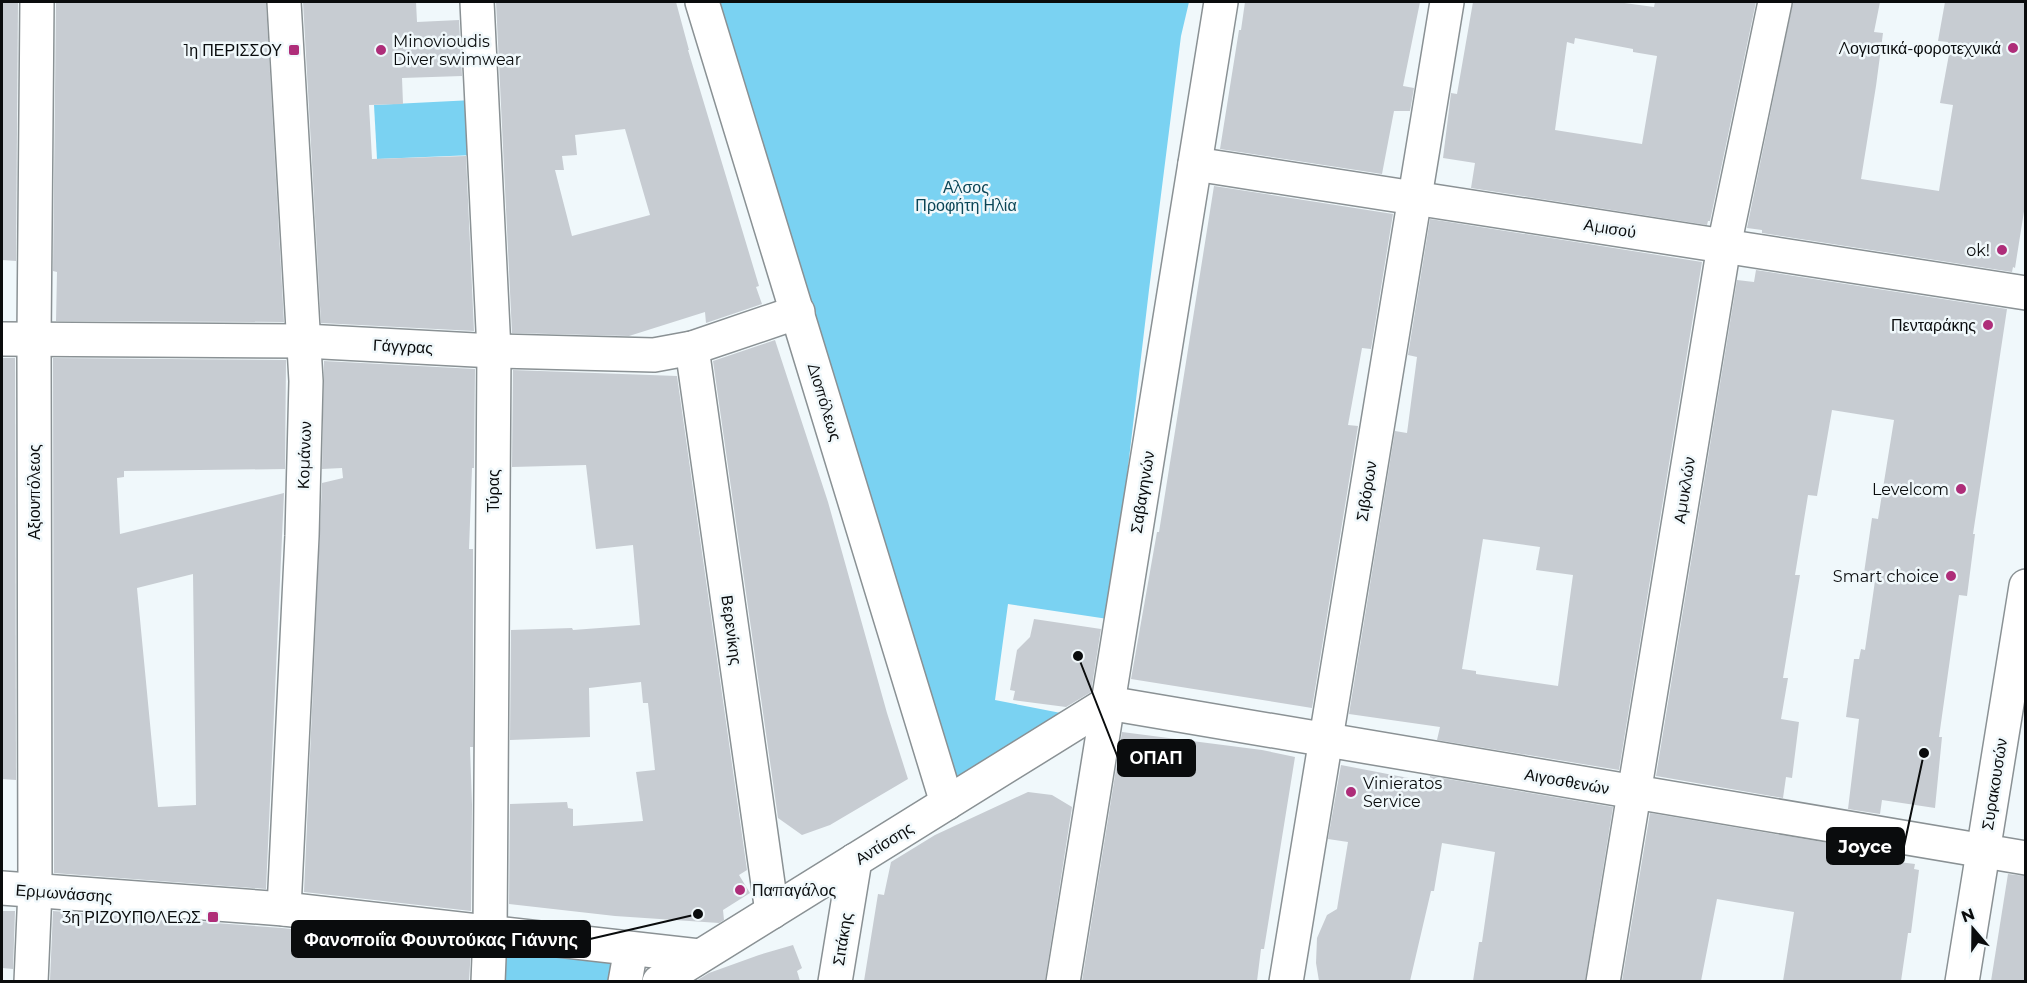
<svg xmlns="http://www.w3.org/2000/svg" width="2027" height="983" font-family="Montserrat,sans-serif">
<rect width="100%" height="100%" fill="#f0f8fb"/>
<g fill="#7ad2f2">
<path d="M707,2h482l-8,34 -32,254 -28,236 -13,93 -100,-15 -13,96 76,15 -118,74z"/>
<path d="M473,100l1,55 -97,4 -3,-54z"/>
<path d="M512,948l105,10 -4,23 -117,1 3,-29z"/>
</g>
<g fill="#c7ccd2" fill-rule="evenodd">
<path d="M2,2h16l-2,259 -14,-1z"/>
<path d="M56,2h210l18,320 -228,-1 1,-49 -4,-1z"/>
<path d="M303,2h113l1,20 42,-2 3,56 -60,2 1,26 -34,1 3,54 94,-3 8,175 -153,-8z"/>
<path d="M496,2h180l13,48h-1l71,236 -3,1 6,17 -56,19 -1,-11 -76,24 -117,-3zM625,129l25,86 -78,21 -17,-66h9l-2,-14 15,-1 -2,-20z"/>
<path d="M1245,2h175l-17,84 11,2 -4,23h-16l-12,63 -162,-25 19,-119h2z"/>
<path d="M1473,2h144l37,5 1,-5h101l-46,219h-2l-1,4 -236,-37 4,-25 -32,-5 8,-65 6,1zM1575,38l58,11v3l24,4 -15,88 -87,-14 12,-88 7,2z"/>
<path d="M1793,2h87l-6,30 9,1 -7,53 -15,93 78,12 14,-86 -13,-2 10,-54 -3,-1 1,-6 -10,-1 7,-39h80v203l-10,63 -2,-1 -1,5 -250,-39v-3l-15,-2z"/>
<path d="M1214,186l179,28 -22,135 -9,-1 -14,77 10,1 -46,282 -181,-29 26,-147h2z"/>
<path d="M1430,219l272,43 -83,508 -182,-30 3,-13 -91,-13 46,-283 12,2 10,-76 -9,-2zM1483,539l57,8 -4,23 37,5 -15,111 -82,-12v-3l-14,-2z"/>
<path d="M1756,270l251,39 -34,225h2l-8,62 -8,-1 -20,142h3l-7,71 -53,-8 -2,14 -32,-5 11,-90 -13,-2 8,-58h5l2,-10 4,1 11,-76 -12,-1 8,-55 6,1 16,-99 -62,-10 -15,86 -9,-1 -13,80h5l-17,103h5l-7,41 18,3 -7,56 -6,-1 -3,21 -127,-22 81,-496 17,2z"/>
<path d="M775,340l53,162 59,211 21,66 -78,46 -28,10 -24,-17 -65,-457z"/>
<path d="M2,358h13l1,422 -14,-1z"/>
<path d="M53,358l233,2 -1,109 -161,2v6l-7,1 3,56 164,-41 -18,396 -212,-16zM193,574l3,231 -38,2 -21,-219z"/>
<path d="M324,361l151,8 -1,99h-2l-3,81h4v198h-3l2,58 -1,106 -167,-19 18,-409 21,-5 -1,-10 -20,1z"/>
<path d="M513,370l164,6 70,494 -8,5 11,18 -27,17 1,10 -5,3 -104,-7 -106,-12 1,-100 57,-2 1,6 5,1v17l70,-5 -7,-49 19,-2 -7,-67h-5l-2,-21 -52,6 1,49 -80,3 1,-110 61,-2 1,2 67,-5 -7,-80 -37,4 -10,-84 -74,2z"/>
<path d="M1034,619l67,10 -10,63 -25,15 -53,-7 2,-9 -5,-1 7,-40 13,-13z"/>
<path d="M1122,732l140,18 33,7 -31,192h-3l-4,32h-175z"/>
<path d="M1341,765l88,17 1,-6 183,31 -28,174h-112l6,-39h3l13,-90 -53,-9 -8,48h-3l-21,90h-91l-3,-18 1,-25 10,-23 10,-6 11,-67 -20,-3z"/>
<path d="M1028,792l24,3 20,12 -27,174h-181l14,-87 6,1 7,-33 44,-27z"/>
<path d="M1650,813l225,38 -1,8 41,5 -1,5 5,1 -8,63h-3l-7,48h-118l11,-69 -77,-13 -16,82h-79z"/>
<path d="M2008,874l17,2v105h-34z"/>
<path d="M2,911h13l-2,58 -11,-1z"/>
<path d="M53,911l229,17 189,21 -2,32 -419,-1z"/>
<path d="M793,945l9,23 -5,3 3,10h-104l13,-8 50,-18z"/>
</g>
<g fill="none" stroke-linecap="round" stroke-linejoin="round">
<g stroke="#8a9194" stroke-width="36">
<g id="street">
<path d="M477,2l17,349 -4,582 -2,49"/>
<path d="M702,2l245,801"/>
<path d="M1195,164l831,129"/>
<path d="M2,339l302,2 190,10 160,4 38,-7 106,-36"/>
<path d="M692,348l80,564"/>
<path d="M2,888l282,21 415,47"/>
<path d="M284,909l18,-373 4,-155 -22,-379"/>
<path d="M31,982l4,-92 -1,-551 3,-337"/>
<path d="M625,982l6,-33"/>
<path d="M659,982l449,-279 918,155"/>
<path d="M835,982l20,-122"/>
<path d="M1063,982l158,-980"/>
<path d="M1286,982l161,-980"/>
<path d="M1603,982l121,-736 51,-244"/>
</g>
</g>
<g stroke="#8a9194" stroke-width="36">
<path id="secondary" d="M1962,982l64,-396"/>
</g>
<use href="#street" stroke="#fff" stroke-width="33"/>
<use href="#secondary" stroke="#fff" stroke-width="33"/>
</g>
<g fill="#ae2d79" stroke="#f0f8fb" stroke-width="2">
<circle cx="2013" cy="48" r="6"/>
<rect x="288" y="44" width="12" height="12" rx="3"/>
<circle cx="381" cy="50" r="6"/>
<circle cx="2002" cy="250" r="6"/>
<circle cx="1988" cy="325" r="6"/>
<circle cx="1961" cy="489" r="6"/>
<circle cx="1951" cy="576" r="6"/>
<circle cx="1351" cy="792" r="6"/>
<circle cx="740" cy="890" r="6"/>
<rect x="207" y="911" width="12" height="12" rx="3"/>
</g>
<g text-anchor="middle" stroke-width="5" stroke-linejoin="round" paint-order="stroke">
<g font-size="16" fill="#0a0c0d" stroke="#f0f8fb" text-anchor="end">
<text x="393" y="47" text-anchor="start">Minovioudis<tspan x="393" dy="18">Diver swimwear</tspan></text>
<text x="2001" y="54">Λογιστικά-φοροτεχνικά</text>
<text x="282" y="56">1η ΠΕΡΙΣΣΟΥ</text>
<text x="1990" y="256">ok!</text>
<text x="1976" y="331">Πενταράκης</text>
<text x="1949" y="495">Levelcom</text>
<text x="1939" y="582">Smart choice</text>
<text x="1363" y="789" text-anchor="start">Vinieratos<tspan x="1363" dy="18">Service</tspan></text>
<text x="752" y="896" text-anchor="start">Παπαγάλος</text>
<text x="201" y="923">3η ΡΙΖΟΥΠΟΛΕΩΣ</text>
</g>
<g font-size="16" fill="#0a4556" stroke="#f0f8fb">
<text x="966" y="193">Αλσος<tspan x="966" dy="18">Προφήτη Ηλία</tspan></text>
</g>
<g font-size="16" fill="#0a0c0d" stroke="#f0f8fb">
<text transform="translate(1610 228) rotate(9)" y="6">Αμισού</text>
<text transform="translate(403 346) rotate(3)" y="6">Γάγγρας</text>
<text transform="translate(825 402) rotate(73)" y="6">Διοπόλεως</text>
<text transform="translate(304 455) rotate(-88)" y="6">Κομάνων</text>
<text transform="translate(1684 490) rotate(-81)" y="6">Αμυκλών</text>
<text transform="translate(493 491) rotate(-90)" y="6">Τύρας</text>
<text transform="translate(1366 491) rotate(-81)" y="6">Σιβόρων</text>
<text transform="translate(34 492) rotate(-90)" y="6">Αξιουπόλεως</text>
<text transform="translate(1142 492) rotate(-81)" y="6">Σαβαγηνών</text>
<text transform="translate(732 630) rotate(82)" y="6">Βερενίκης</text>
<text transform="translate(1567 781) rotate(10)" y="6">Αιγοσθενών</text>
<text transform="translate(1994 784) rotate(-81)" y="6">Συρακουσών</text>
<text transform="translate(884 843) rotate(-32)" y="6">Αντίσσης</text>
<text transform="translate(64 893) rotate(4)" y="6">Ερμωνάσσης</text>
<text transform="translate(842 939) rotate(-81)" y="6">Σιτάκης</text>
</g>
</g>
<path fill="none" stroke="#0a0c0d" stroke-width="2" d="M1078 656L1118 758M1924 753L1904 846M698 914L590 939"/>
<g fill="#0a0c0d" stroke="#f0f8fb" stroke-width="2">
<circle cx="1078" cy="656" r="6"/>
<circle cx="1924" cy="753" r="6"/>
<circle cx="698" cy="914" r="6"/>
</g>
<g fill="#0a0c0d" stroke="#0a0c0d" stroke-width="2">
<rect x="1118" y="740" width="77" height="36" rx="6"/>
<rect x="1827" y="828" width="77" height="36" rx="6"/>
<rect x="292" y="921" width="298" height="36" rx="6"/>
</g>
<g font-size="18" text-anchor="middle" font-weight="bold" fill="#fff">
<text x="1156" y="764">ΟΠΑΠ</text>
<text x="1865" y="853">Joyce</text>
<text x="441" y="946">Φανοποιΐα Φουντούκας Γιάννης</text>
</g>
<rect width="2027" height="983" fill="none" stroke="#0a0c0d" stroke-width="6"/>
<g transform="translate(1973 929) rotate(340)" stroke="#f0f8fb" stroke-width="4.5" paint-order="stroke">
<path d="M0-4.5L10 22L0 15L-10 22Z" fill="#0a0c0d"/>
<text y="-9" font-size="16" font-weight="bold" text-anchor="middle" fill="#0a0c0d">N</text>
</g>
</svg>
